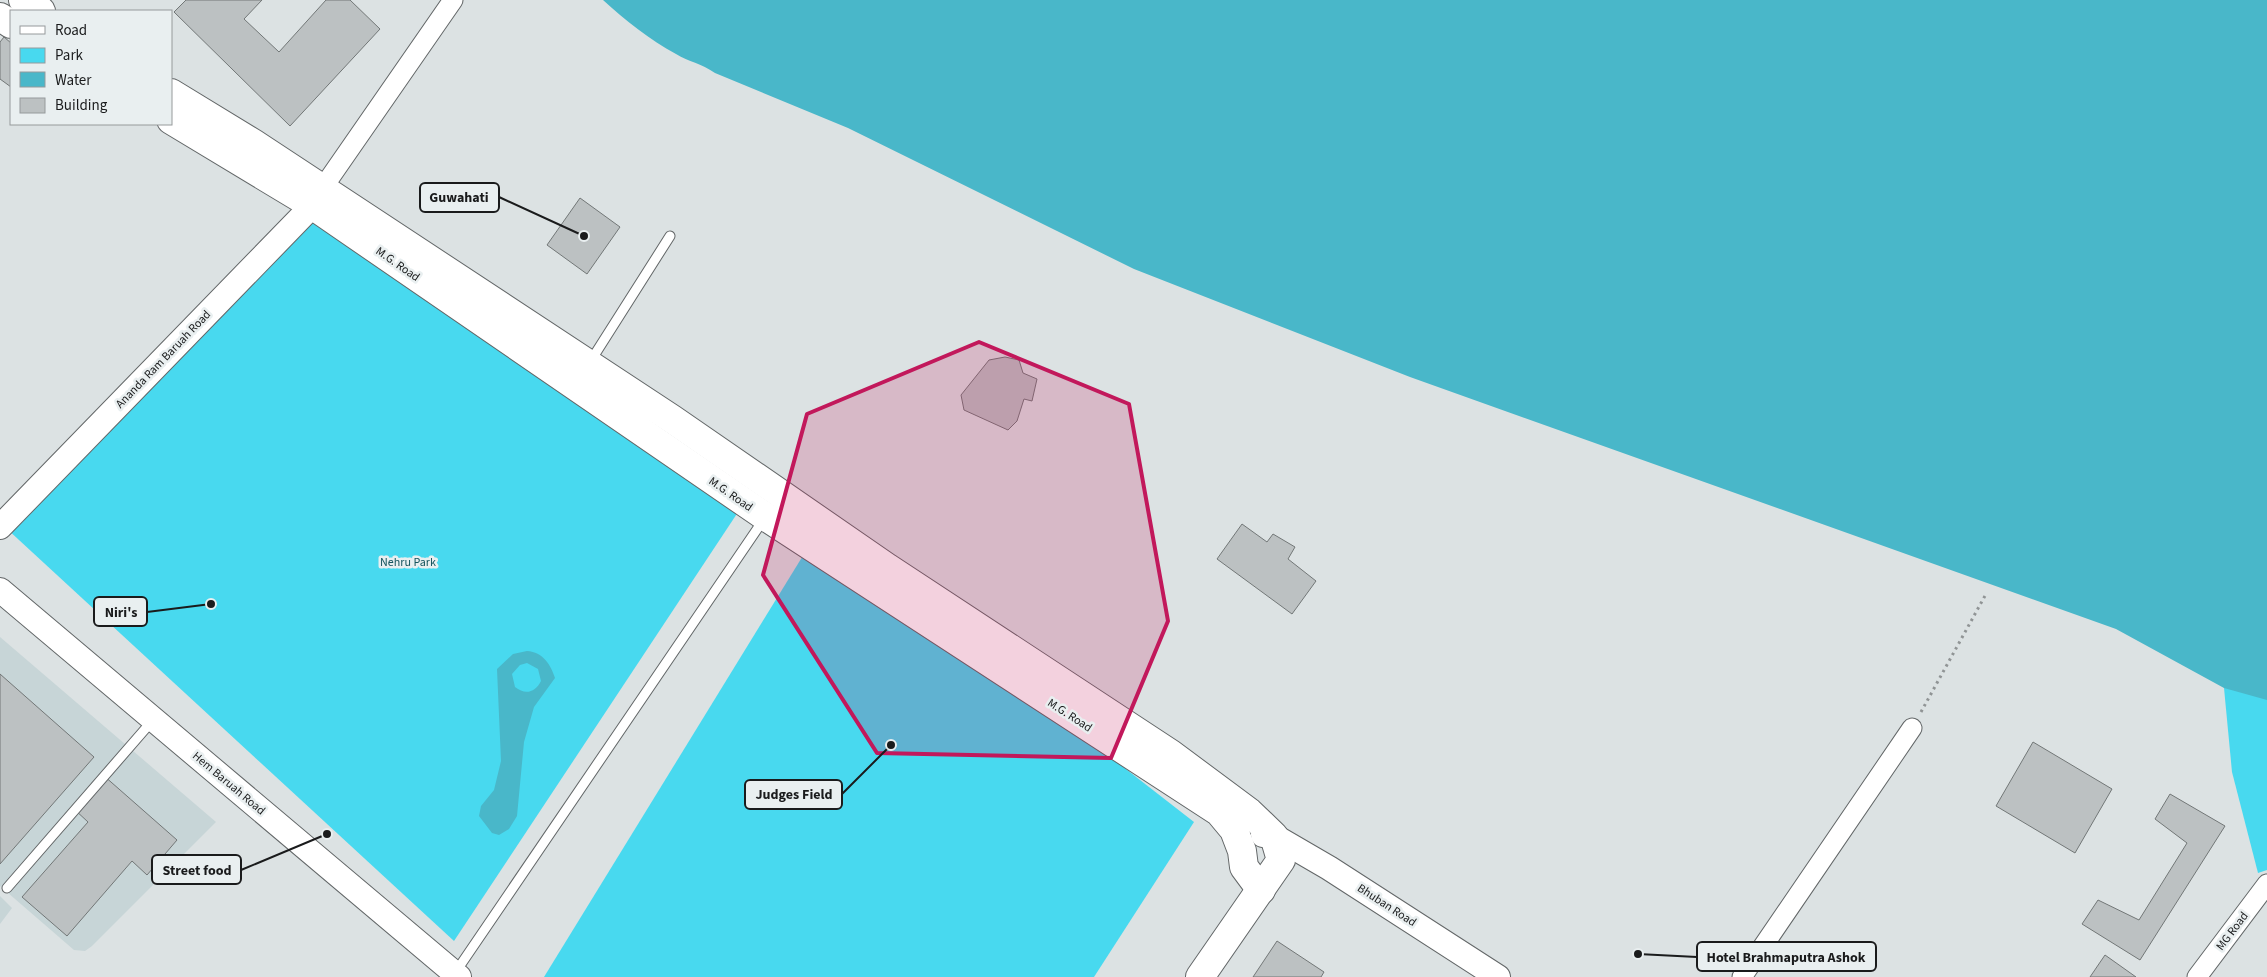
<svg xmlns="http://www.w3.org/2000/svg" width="2267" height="977" font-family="'Source Sans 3',sans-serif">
<rect width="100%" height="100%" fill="#dce2e3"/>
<g fill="#c7d5d7">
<path d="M0,637l216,185 -124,124 -7,5 -11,-1 -74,-64z"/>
<path d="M0,896l12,12 -12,16z"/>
</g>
<g fill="#48d9ef">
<path d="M312,205l440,286 -298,450 -448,-413z"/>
<path d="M812,541l184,127 198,154 -100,155h-550z"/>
<path d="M2267,655v215l-9,3 -26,-101 -8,-84z"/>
</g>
<g fill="#49b7c9" fill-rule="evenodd">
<path d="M603,0h1664v700l-43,-12 -108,-59 -706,-252 -276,-108 -286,-141 -133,-55c-14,-10 -26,-11 -39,-19 -26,-14 -51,-34 -73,-54z"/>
<path d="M527,651c16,1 24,14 28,27l-21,29 -10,35 -7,74 -8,13 -10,6 -7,-2 -13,-17 2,-10 13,-16 7,-29 -4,-92 16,-15zM527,663l11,6 3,12c-6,12 -16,14 -26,6l-3,-13 8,-9z"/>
</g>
<g fill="#bcc1c2" stroke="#727777">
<path d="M186,0h76l-18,19 35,33 47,-52h24l30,29 -90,97 -116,-114z"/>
<path d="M4,37l7,6v44l-11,-8v-37z"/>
<path d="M580,198l40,29 -33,47 -40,-29z"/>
<path d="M1005,357l14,3 4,13 14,6 -5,22 -8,-2 -7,22 -9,9 -44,-20 -3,-15 28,-35z"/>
<path d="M1242,524l25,18 6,-8 22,13 -7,12 28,22 -24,33 -75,-55z"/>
<path d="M0,674l94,83 -94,107z"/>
<path d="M2033,742l79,47 -37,64 -79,-47z"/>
<path d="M103,775l74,65 -30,35 -15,-14 -65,75 -45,-39 66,-75 -14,-13z"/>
<path d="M2170,794l55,32 -85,134 -58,-36 16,-24 41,20 48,-77 -32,-24z"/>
<path d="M1277,941l47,31 -3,5h-68z"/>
<path d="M2105,955l31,22h-46z"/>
</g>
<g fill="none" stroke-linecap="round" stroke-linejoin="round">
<g stroke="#636768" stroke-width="11">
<g id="service">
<path d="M590,362l80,-126"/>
<path d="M7,888l146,-168"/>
<path d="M455,973l309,-454"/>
</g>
</g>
<g stroke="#636768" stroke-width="21">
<g id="minor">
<path d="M322,189l131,-189"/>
<path d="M1742,977l170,-249"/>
<path d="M2197,977l70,-93"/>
</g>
</g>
<g stroke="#636768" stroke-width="26">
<g id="tertiary">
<path d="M0,527l312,-321 9,-15"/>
<path d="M0,590l459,387"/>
<path d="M1263,835l11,1 55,32 169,109"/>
</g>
</g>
<g stroke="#636768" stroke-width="30">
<g id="primary">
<path d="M23,0l18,11"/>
<path d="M0,17l11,7"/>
<path d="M171,93l82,50 419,276 216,149 283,186 78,58 25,24 7,24 -81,117"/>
<path d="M171,120l141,85 454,312 453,295 15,18 8,21 2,16 17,23"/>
</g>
</g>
<path stroke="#909495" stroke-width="3" stroke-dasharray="2.5 4" stroke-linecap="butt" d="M1921,712l65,-118"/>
<use href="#service" stroke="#fff" stroke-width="9"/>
<use href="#minor" stroke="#fff" stroke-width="19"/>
<use href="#tertiary" stroke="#fff" stroke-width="24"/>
<use href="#primary" stroke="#fff" stroke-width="28"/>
</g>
<path fill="#c2185b" fill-opacity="0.2" stroke="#c2185b" stroke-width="4" stroke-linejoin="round" d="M979,342l150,62 39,217 -57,137 -234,-5 -114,-178 44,-161z"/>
<g text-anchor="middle" stroke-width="5" stroke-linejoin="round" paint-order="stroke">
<g font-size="12" fill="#1a1b1c" stroke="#e9eff0">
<text transform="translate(398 264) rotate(35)" y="4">M.G. Road</text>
<text transform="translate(163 359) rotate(-46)" y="4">Ananda Ram Baruah Road</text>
<text transform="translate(731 494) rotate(35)" y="4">M.G. Road</text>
<text transform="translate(1070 715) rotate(33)" y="4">M.G. Road</text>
<text transform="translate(229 783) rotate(40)" y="4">Hem Baruah Road</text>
<text transform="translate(1387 905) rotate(33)" y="4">Bhuban Road</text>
<text transform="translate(2232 931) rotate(-53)" y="4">MG Road</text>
</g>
<g font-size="12" fill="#16545e" stroke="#e9eff0">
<text x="408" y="566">Nehru Park</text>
</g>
</g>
<path fill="none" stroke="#1a1b1c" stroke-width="2" d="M584 236L499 197M211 604L147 612M891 745L842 794M327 834L241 870M1638 954L1697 957"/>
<g fill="#1a1b1c" stroke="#e9eff0" stroke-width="2">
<circle cx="584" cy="236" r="5"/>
<circle cx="211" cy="604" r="5"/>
<circle cx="891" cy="745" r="5"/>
<circle cx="327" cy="834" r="5"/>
<circle cx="1638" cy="954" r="5"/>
</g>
<g fill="#e9eff0" stroke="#1a1b1c" stroke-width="2">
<rect x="420" y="183" width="79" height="29" rx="5"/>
<rect x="94" y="597" width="53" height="29" rx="5"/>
<rect x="745" y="780" width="97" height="29" rx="5"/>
<rect x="152" y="855" width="89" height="29" rx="5"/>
<rect x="1697" y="942" width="179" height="29" rx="5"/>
</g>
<g font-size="14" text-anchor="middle" font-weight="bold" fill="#1a1b1c">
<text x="459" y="202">Guwahati</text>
<text x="121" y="617">Niri's</text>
<text x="794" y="799">Judges Field</text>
<text x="197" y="875">Street food</text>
<text x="1786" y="962">Hotel Brahmaputra Ashok</text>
</g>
<rect x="10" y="10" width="162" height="115" fill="#e9eff0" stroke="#969a9b"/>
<rect x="20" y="26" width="25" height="8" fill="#ffffff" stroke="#969a9b"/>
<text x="55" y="35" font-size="15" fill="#1a1b1c">Road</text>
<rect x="20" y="48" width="25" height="15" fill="#48d9ef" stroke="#969a9b"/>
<text x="55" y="60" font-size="15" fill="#1a1b1c">Park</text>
<rect x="20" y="72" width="25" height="15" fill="#49b7c9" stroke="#969a9b"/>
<text x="55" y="85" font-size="15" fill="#1a1b1c">Water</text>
<rect x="20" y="98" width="25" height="15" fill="#bcc1c2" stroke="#969a9b"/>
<text x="55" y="110" font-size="15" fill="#1a1b1c">Building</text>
</svg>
